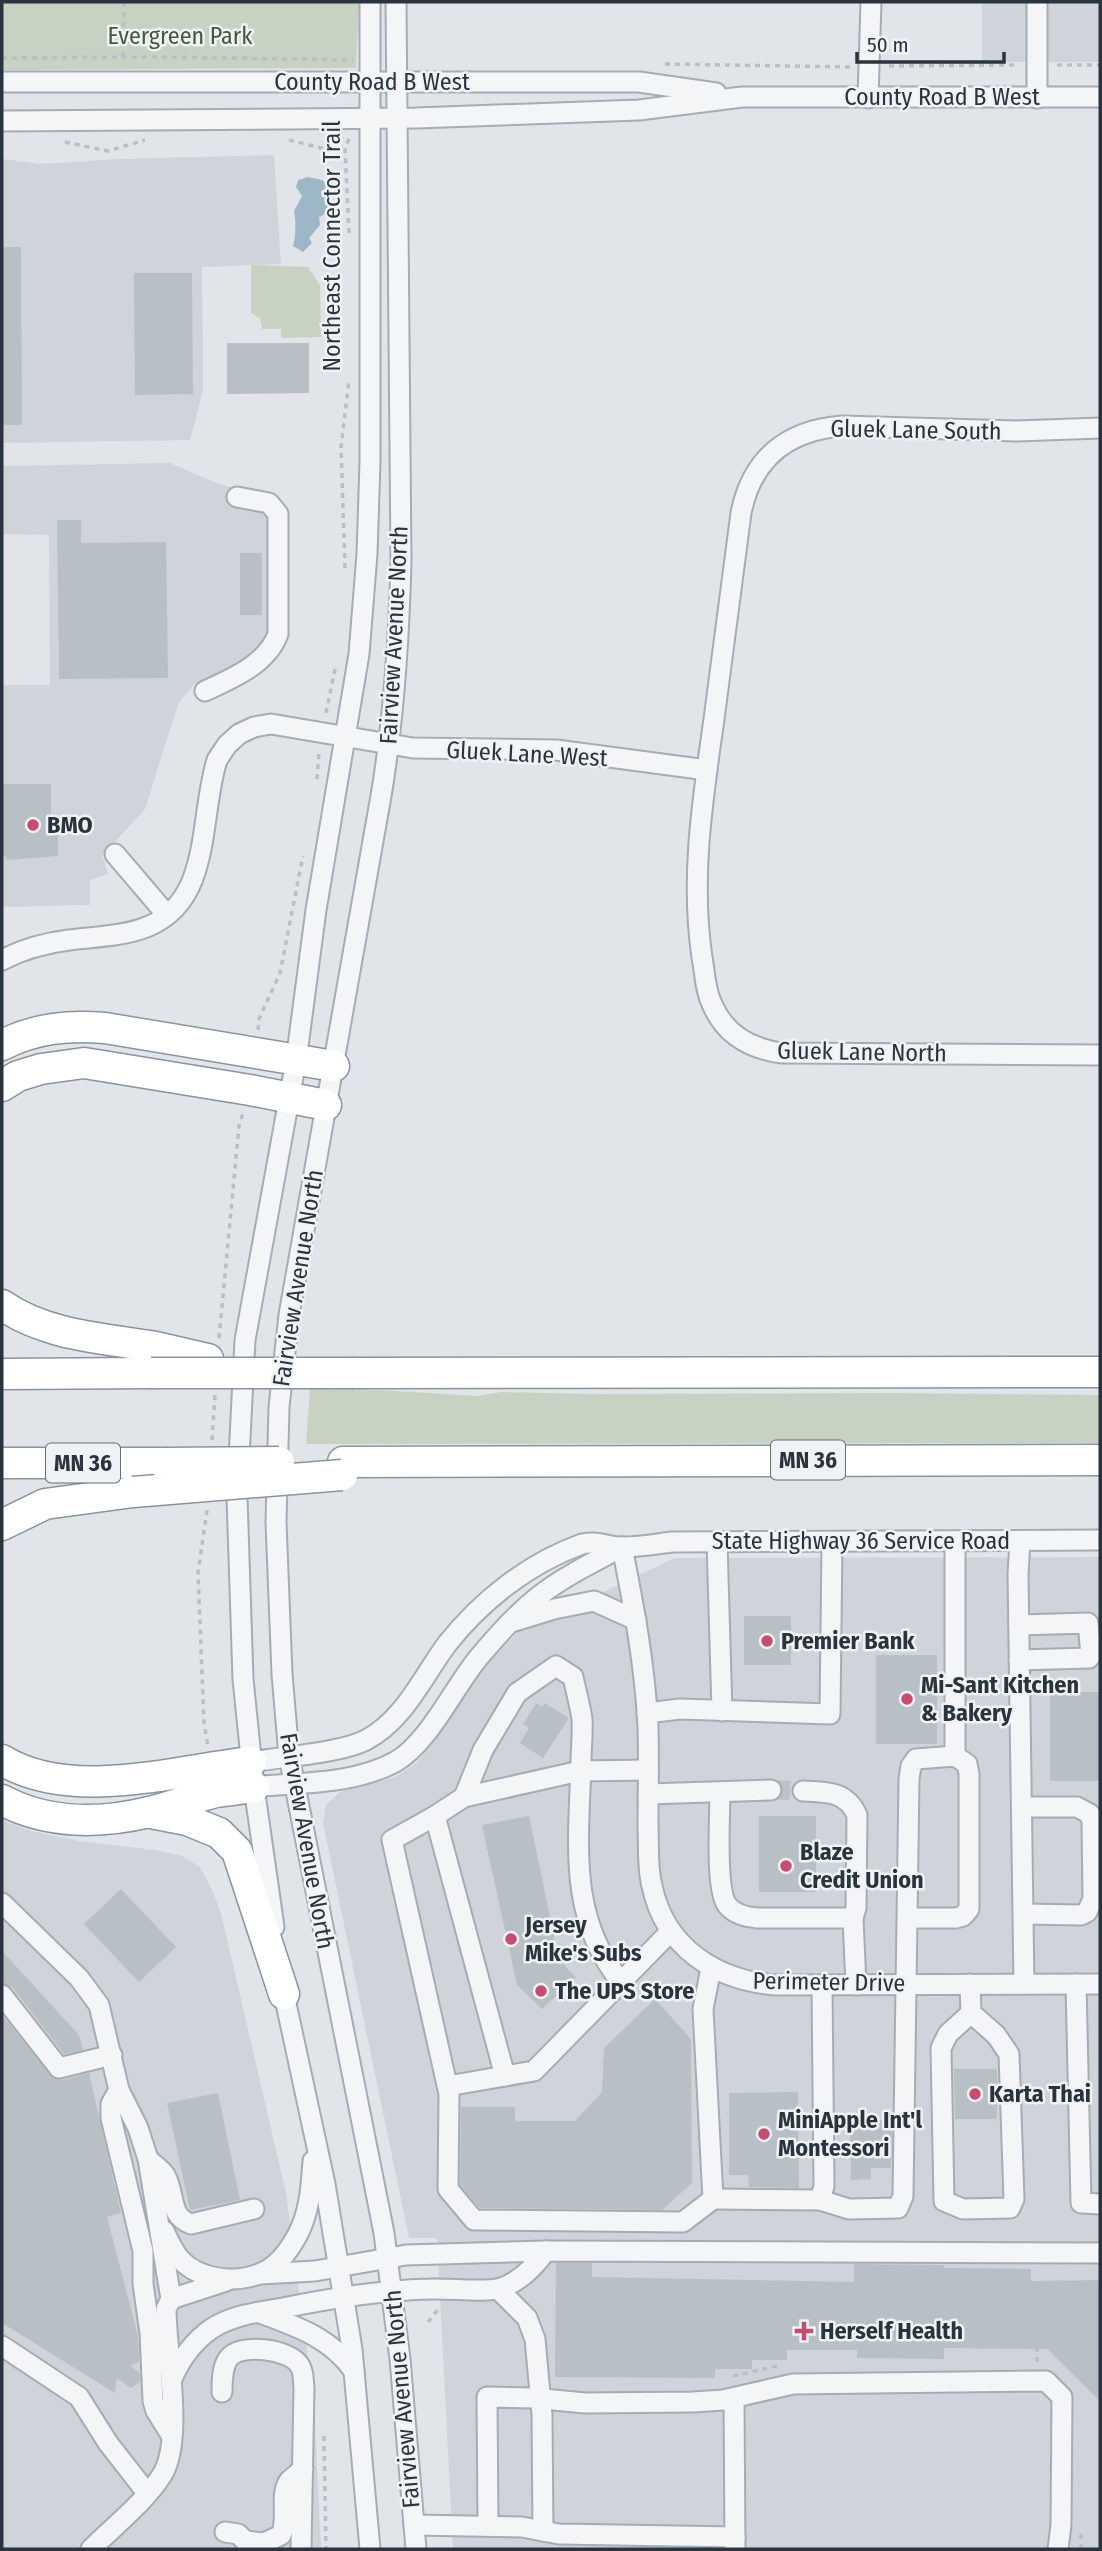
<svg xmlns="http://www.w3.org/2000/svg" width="1102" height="2551" font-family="'Fira Sans Condensed',sans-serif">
<rect width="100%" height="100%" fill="#e1e5e9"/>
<g fill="#cfd4da">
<rect x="982" y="2" width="118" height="60"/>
<path d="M274,155l7,109 -79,3 1,124 -13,49 -188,3v-284l42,5 74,-5z"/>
<path d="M170,463l46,20 61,18 9,11 3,121 -9,21 -15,11 -71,19 -16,20 -33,105 -43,47 6,18 -18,6v25l-88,2v-222h48l-1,-150 -47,-1v-68z"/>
<path d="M1100,1557v992h-647l-16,-311h-28l-86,-415 3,-18 14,-13 55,-15 23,-15 61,-89 40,-42 156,-73z"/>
<path d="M2,1820l29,11 48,10 76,9 27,6 18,11 13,25 8,21 65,280 23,171 6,62 6,123h-319z"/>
</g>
<g fill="#c8d2c2">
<path d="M2,2h357l-3,66 -354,2z"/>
<path d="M251,265l57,2 12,18 1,52 -40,1v-9h-19l-2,-11 -9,-5z"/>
<path d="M310,1389l70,1 97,6 24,-4 96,2 294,-1 209,2v48l-794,1z"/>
</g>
<path fill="#9eb7c7" d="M308,177l14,3 7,6 -4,11 4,11 -4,6 -6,3 1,8 -11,13 3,5 -9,9 -10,-6c3,-8 3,-27 1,-35l8,-15 -6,-9 2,-7z"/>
<g fill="#b8bfc5">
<path d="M2,247h19l1,178h-20z"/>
<path d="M134,273h58l1,121 -58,1z"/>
<path d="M227,343h82v50l-82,1z"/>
<path d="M57,520h24v23l85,-1 2,136 -109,1z"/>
<rect x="240" y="553" width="22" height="62"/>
<path d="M2,784h49v32h12v18h-5v22l-52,4v-4l-4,1z"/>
<rect x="744" y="1616" width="47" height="49"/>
<rect x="876" y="1655" width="61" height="89"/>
<rect x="1050" y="1692" width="50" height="89"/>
<path d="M536,1703l6,4 3,-4 24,15 -26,40 -23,-15 9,-15 -6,-4z"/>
<path d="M529,1816l30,144 17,17 -34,32 -25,-24 -35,-160z"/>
<rect x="759" y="1816" width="57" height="76"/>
<path d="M121,1889l55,58 -37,35 -55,-58z"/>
<path d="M2,1951l77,84 4,15 -19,4 -52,-67 -10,-4z"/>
<path d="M655,1999l36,40 1,144 -30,27 -182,-2 -20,-23 1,-78h54v14h60l27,-29 2,-44z"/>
<path d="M2,2015l52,64 8,1 27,-7 32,140 -14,4 31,119 1,25 -9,5 10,7v9l-9,6 -14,-10 -2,15 -113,-70z"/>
<path d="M954,2069h43v50h-42z"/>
<path d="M798,2092l1,96 -50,-1 -1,-12h-19v-82z"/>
<path d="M218,2093l22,107 -50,10 -23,-107z"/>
<path d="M892,2120l-1,48h-20v11l-20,1 -1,-59z"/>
<path d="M556,2263h36v14l262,5v-18l90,1v3l87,1v12l69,-1v121l-53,-52 -103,-1v11l-87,-1v-8h-70v10h-35v9h-37v9l-160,-1z"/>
</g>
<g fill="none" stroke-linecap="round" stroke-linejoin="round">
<path stroke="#bcc2c7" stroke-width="19" stroke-dasharray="19 10" stroke-linecap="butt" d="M771,1790l32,1"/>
<g stroke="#a6acb3" stroke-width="23">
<g id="minor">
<path d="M396,2l5,559c-2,79 -7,157 -20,235l-92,519 -10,92 -3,115 6,152 7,82 95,477 16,126 16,190"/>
<path d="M2,82h637l77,11"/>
<path d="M868,98l3,-96"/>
<path d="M1037,98v-96"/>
<path d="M2,121l414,-3 223,-8 103,-13h358"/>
<path d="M1100,428l-83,3 -175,-5c-54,4 -90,32 -101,87 -9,68 -18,137 -27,206 -11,79 -24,158 -12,238 3,16 3,33 10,47 13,31 39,45 70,49l318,2"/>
<path d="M205,691c28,-13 62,-27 73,-57v-120l-9,-11 -32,-6"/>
<path d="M115,854l52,61"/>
<path d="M2,960c21,-11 43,-17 67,-20 49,-6 100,-3 123,-59 15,-38 13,-82 25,-121l10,-15 12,-11 15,-7 17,-3 142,24 143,2 151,20"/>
<path d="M1020,1541l-2,33 6,410"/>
<path d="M717,1542l5,169"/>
<path d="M622,1547c12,60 23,119 26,180 1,33 0,67 0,101 1,19 -1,39 4,58 13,62 64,94 123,99l325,-1"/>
<path d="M515,1621l39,-12 40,-8 42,19"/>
<path d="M1019,1625l69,-2 3,32 -2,3 -70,2"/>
<path d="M647,1713l33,-4 150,5 2,-172"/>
<path d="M955,1756v-215"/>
<path d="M251,1762c29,-5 90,-9 115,-22 38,-20 56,-62 81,-96 35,-44 82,-81 135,-100 13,-4 29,4 42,3 16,0 32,-3 48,-5l428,-2"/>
<path d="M648,1770l-68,1 -116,26 -29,19 70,260 29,-5 137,-140"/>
<path d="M254,1787c47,-5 98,-2 141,-25 33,-18 59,-75 84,-105 18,-21 37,-43 60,-61 24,-19 55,-34 83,-49"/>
<path d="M803,1791c24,1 43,0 54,24l-1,93 -3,10 3,67"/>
<path d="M720,1793c0,24 -5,95 7,112 7,9 19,12 30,13h96"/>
<path d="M648,1794l123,-4"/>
<path d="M464,1797l19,-47 34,-57 39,-27 17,11c3,14 7,28 9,42 1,14 -1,29 -1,43 -2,79 -14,154 40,220"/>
<path d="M1022,1807h55l13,7 2,8 1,77 -6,13 -6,3 -57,-1"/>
<path d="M435,1816l-43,24 57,254 -1,95 26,31 209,2 30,-23 -10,-190 8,-41"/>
<path d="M2,1903l77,75 20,27 20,85 19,38 10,31 23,140 -5,10c0,41 18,131 -4,166 -17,27 -49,52 -71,74"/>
<path d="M274,1927l-20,-140 -11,-108 -6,-182 8,-157 51,-279 20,-151 43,-256 8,-100 3,-92v-460"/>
<path d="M970,1984l1,29 25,22 13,19 5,145 -4,9 -47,1 -19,-8 -3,-153 7,-14 23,-21"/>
<path d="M1076,1984l5,219 19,1"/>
<path d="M282,1985l43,199 27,165 18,200"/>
<path d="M2,1995l57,73 53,-13"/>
<path d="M448,2086l57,-10"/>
<path d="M119,2090l-8,14v14l32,133v33l7,49 3,68 3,10 15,24"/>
<path d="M148,2159c5,5 13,10 17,16 11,19 3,41 26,49l63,-15"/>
<path d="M713,2199l107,1 4,-14 -2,-201"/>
<path d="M820,2200l29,9 49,-1 5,-12 6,-417 2,-13 5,-7 39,-3 12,8 2,10v135l-6,7 -7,2h-49"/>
<path d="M164,2231c5,10 9,20 16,28 19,21 56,25 81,14 16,-6 29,-24 37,-39 12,-23 13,-48 15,-73"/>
<path d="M260,2274l55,-3 91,-16 140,-4 554,2"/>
<path d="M498,2289l29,29 8,21 7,76 1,116"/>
<path d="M171,2299l55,-18"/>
<path d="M260,2313c36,13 71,25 94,58"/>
<path d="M2,2346l77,51 29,46 39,50"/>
<path d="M172,2379c8,-19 22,-38 39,-50 21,-14 48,-17 72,-21 49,-10 98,-18 148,-19 20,-1 53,4 70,-1 19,-6 33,-21 45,-37"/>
<path d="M222,2392c0,-11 0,-24 6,-33 11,-17 63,-10 72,7 4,6 3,15 4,22l-3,161"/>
<path d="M734,2398l1,150"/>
<path d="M414,2525l108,2 37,7 176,3"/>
<path d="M488,2526l-1,-129 46,1 52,5 108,-1 30,-2 70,-16 253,-3 16,16 -1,128 -3,24"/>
<path d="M225,2532l13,2 15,14"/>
<path d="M245,2541l19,2 17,-8c8,-16 -2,-40 8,-54 4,-4 10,-8 14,-12"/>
</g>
</g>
<g stroke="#89949f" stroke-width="33">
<g id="highway">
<path d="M2,1045c34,-17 66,-20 103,-17l229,38"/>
<path d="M2,1086l16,-10 23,-7 43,-6 166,27 76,15"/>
<path d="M2,1305c45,31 101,33 154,42 17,4 35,8 52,12"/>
<path d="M354,1373l746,-1"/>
<path d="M2,1374l149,-1"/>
<path d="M343,1462l757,-2"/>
<path d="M2,1463h162"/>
<path d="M2,1525l43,-21 88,-12"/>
<path d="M2,1760c69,42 172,11 249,2"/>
<path d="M2,1800c45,24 98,24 147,12 23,-5 45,-15 67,-20 13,-2 25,-3 38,-5"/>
<path d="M151,1813l36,7 32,13 18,18 47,143"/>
</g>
</g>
<g stroke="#bbbfc3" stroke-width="3.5" stroke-dasharray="5 5" stroke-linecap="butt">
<path d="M123,57l1,-55"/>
<path d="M2,58l156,-1 195,3"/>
<path d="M665,64l185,3"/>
<path d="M1057,65h43"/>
<path d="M889,66l129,-1"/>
<path d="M289,140l40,10 16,-2"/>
<path d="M65,142l43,9 37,-11"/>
<path d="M349,233l-4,-85 5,-11"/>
<path d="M345,568l-4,-121 8,-67"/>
<path d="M326,713l9,-44"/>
<path d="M317,779l2,-27"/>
<path d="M258,1030l1,-11 21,-46 23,-117"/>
<path d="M219,1338l20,-212 4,-13"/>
<path d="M212,1440l3,-45"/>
<path d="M207,1510l-9,63 6,150 4,23"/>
<path d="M428,2322l12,-15"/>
<path d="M1037,2362v-52l7,-8v-20"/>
<path d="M733,2376l44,-10"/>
<path d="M324,2436l2,113"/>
<path d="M1081,2549v-18"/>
</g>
<use href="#minor" stroke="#f3f5f7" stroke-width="19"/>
<use href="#highway" stroke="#fff" stroke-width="30"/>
<g stroke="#89949f" stroke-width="33" stroke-linecap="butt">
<g id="highway-bridge">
<path d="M151,1373h203"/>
<path d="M164,1463l115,-1"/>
<path d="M133,1492l209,-17"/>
</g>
</g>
<use href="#highway-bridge" stroke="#fff" stroke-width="30"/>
</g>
<g fill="#c74c6e" stroke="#f0f3f6" stroke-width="2.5">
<circle cx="33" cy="825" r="7"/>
<circle cx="767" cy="1641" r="7"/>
<circle cx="907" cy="1699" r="7"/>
<circle cx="786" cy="1866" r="7"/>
<circle cx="511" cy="1939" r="7"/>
<circle cx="541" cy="1991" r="7"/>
<circle cx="975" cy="2094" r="7"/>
<circle cx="764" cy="2134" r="7"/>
<path d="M800.5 2320.5h7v7h7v7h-7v7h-7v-7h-7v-7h7z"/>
</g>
<g text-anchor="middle" stroke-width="5" stroke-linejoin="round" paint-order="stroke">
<g fill="#f0f3f6" stroke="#656d76" stroke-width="2">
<rect x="771" y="1440.5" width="74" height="39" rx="5"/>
<rect x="46" y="1443.5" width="74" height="39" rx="5"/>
</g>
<g font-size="23" font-weight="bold" fill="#2a343f">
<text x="808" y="1468">MN 36</text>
<text x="83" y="1471">MN 36</text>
</g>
<g font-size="24" fill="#435a38" stroke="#f0f3f6">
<text x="180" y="44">Evergreen Park</text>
</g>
<g font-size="24" fill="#2a343f" stroke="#f0f3f6">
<text x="372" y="90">County Road B West</text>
<text x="942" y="105">County Road B West</text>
<text transform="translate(332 246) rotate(-90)" y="8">Northeast Connector Trail</text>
<text transform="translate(916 430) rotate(1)" y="8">Gluek Lane South</text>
<text transform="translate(394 635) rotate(-87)" y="8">Fairview Avenue North</text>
<text transform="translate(527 754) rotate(3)" y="8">Gluek Lane West</text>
<text transform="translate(862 1052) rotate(1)" y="8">Gluek Lane North</text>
<text transform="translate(298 1278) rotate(-81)" y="8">Fairview Avenue North</text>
<text x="861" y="1549">State Highway 36 Service Road</text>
<text transform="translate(307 1841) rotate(80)" y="8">Fairview Avenue North</text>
<text transform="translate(829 1982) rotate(1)" y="8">Perimeter Drive</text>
<text transform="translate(402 2399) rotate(-95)" y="8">Fairview Avenue North</text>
</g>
<g font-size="24" font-weight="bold" fill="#2a343f" stroke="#f0f3f6" text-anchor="start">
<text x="47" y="833">BMO</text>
<text x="781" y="1649">Premier Bank</text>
<text x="921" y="1693">Mi-Sant Kitchen<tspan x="921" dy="28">&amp; Bakery</tspan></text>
<text x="800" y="1860">Blaze<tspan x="800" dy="28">Credit Union</tspan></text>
<text x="525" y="1933">Jersey<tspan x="525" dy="28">Mike's Subs</tspan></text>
<text x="555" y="1999">The UPS Store</text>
<text x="989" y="2102">Karta Thai</text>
<text x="778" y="2128">MiniApple Int'l<tspan x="778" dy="28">Montessori</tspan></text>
<text x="820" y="2339">Herself Health</text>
</g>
</g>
<rect width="1102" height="2551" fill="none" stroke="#2a343f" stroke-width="7"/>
<path d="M857 52v10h147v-10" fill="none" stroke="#2a343f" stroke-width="3.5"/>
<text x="867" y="52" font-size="21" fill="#2a343f" stroke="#f0f3f6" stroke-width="5" paint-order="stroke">50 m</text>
</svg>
